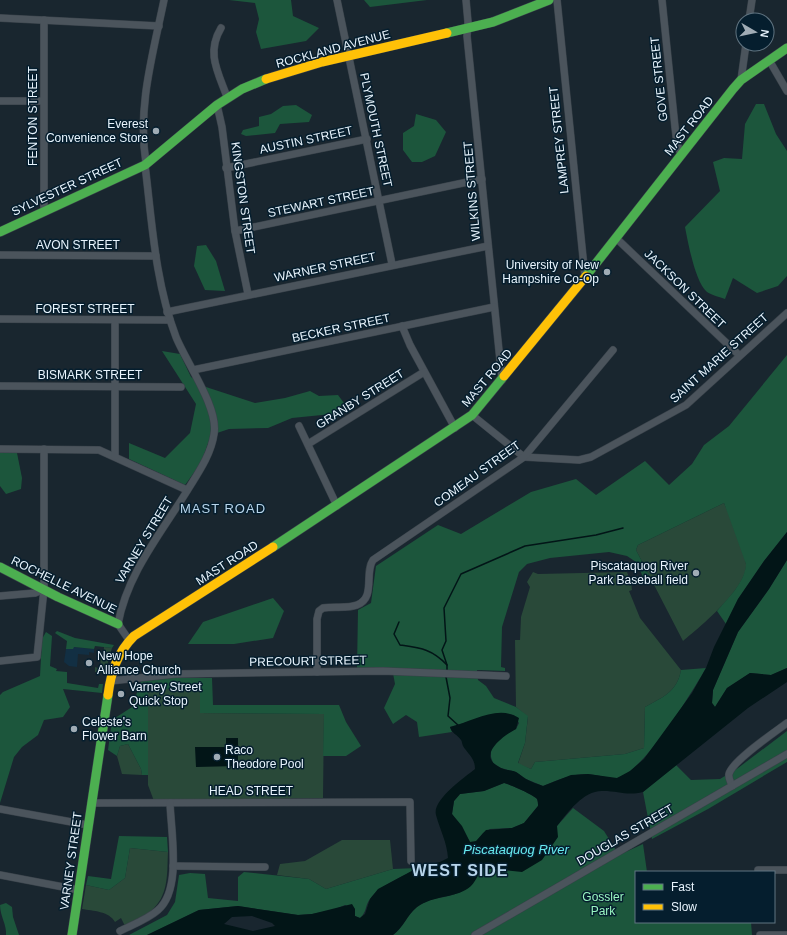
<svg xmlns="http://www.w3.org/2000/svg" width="787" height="935" font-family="Helvetica,sans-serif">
<rect width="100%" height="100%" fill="#19262f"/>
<path fill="#122f43" d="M73,647l21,2v4l-5,-1v3l-11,-1 -1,13 -8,-1 -5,-4 2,-13h7z"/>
<g fill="#294939">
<path d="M724,503c7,17 21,42 22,61 2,23 -46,63 -63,77l-47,-91 2,-5z"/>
<path d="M533,572l5,2 89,-2 4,10 1,8 -3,1 11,27 41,52c-4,22 -18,27 -36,37l-1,41 -19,6 -90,8 -4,7 -13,-5 7,-21 3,-26 -12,-10 -1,-67h5l1,-23 9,-30 -3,-5z"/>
<path d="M104,647l8,1 -7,25 -10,-1v-5l3,1 3,-3 -1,-7h3z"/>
<path d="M148,689h52v24l124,1 -1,84 -169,3 -6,-16z"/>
<path d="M128,744l13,25 1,6 -20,-1 -5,-18 3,-10z"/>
<path d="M342,840h48l3,29 -67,20 -17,-10 -32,-4 3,-11 25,-3z"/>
<path d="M130,848l38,4c-1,19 1,41 -14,56 -7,8 -20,13 -29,18l-4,-8 -6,4c-6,-11 -22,-11 -33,-13l4,-24 23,5 16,-12z"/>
</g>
<g fill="#1c563c">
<path d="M229,0h62l2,16 26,12 -13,13 -45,8 -5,-17 3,-13 -4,-16z"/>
<path d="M364,0h63l-57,7z"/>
<path d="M756,104h8l12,30 11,17v125l-9,10 -21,7 -24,-15 -8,21c-5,-2 -14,-4 -18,-7 -12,-10 -19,-50 -22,-65l35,-36 -7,-29 11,-4 18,1 3,-35z"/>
<path d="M296,105l16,10 -3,7 -29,2 -5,9 -29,3 -5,-2 2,-4 16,-4v-9l12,-3 12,-8z"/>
<path d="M416,114l20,6 10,12 -11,24 -13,6h-10l-9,-12v-17l11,-7z"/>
<path d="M206,245l10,16 9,30 -20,-1 -11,-24 3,-20z"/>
<path d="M162,351l18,3 11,23 15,10 49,16 30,-5 25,-7 9,5 19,-1 6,8 -12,11 -40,4 -24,10 -39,1 -18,6 -10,28 -16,22 -56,-26v-16l36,15 25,-25 6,-29z"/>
<path d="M787,355v177l-23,29 -26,38 -12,25 -9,-13c12,-14 28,-29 29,-47l-22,-61 -86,42 -2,5 13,25 -5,4 -8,-17 -9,-6 -18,-4 -59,6 -23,6 -8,8 -17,55 -1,40 4,1v3l-28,-1 1,10 8,6 8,12 22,9 12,9 -3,27 -7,20 13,6 4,-7 90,-8 19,-6 1,-41c18,-10 32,-15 36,-37l25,-2c-14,24 -62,104 -89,110 -9,1 -21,-4 -30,-4 -16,0 -29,6 -44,12l-17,-7 -10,-7 -15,-4 -8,-5 -2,-6v-8l12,-14 13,-6 3,-6 -5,-8 -16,-2 -48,14 2,5 -33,5 -2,-15 -11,-7 -13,9 -9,-16 11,-24 -3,-16h-35l1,-58 13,-7 5,-37 62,-41 23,9 70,-42 45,-13 20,16 49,-34 24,24 23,-21 12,-19 25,-19z"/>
<path d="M0,453h17l5,25 -1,11 -15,5 -6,-8z"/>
<path d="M787,560v108l-16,7 -21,-2 -23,15 -12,19 -3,-4 1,-13 25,-58 31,-43z"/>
<path d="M273,598l11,13 -11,27 -39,6h-46l15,-22z"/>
<path d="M57,631l18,7 39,7 -2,3 -17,-2 -1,3 -20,-2 -1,2h-7l1,-8 -12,-8z"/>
<path d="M46,632l6,4 -2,30 7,3 -1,2 11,1v11l31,5 1,-4h4l-1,9 -39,-4 7,18 -7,10 -19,3 -6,15 -16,12 -8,10 -14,46v-108l3,-3 37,-16 2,-37z"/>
<path d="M167,678h45l1,27h126l7,17 15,24 -15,10h-23l1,-42 -124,-1v-24h-52v86h-6l-1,-6 -13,-25 -8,2 -3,10 -9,-6 4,-30 20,-13 9,-26z"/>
<path d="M787,731v31l-79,47 -56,30 -9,-47 33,-27 15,15 29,-1 18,-11z"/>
<path d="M504,783c5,1 30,12 33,16 1,2 1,5 1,7l-14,17 -12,5 -22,1 -7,4 -7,9h-6l-18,-28 2,-13 6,-7 24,-3z"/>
<path d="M573,808l31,23 15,24 24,-11 4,28h-11v50h115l1,13h-359c10,-7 14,-20 24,-28 14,-11 29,-8 43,-15 13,-7 15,-16 23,-24l20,2 54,-44z"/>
<path d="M119,836l48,1 1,15 -38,-4 -5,30 -16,12 -23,-5 2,-9 23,3z"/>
<path d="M417,868c-15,10 -36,16 -47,31 -5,6 -3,13 -10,19l-5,-2v-7l-10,-4 -12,5 -21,4 -14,1 -60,-9 -39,4 -52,25h-18l38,-20 8,-13 4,-27 11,-2 15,1 3,24 30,3v-24l6,-5 65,7 17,10 67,-20z"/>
<path d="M6,903l6,4 1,10 6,18h-13c1,-10 -6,-19 -6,-30z"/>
</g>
<g fill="#021517" fill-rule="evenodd">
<path d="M787,532v28l-18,29 -31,43 -25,58 -1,13 3,4 12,-19 23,-15 21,2 16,-7v14l-39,26 -105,84c-16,4 -24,-1 -40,-1 -19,-1 -35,21 -46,35l1,11 -16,23 -20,12 -39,-4c-5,5 -6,12 -12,18 -12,12 -38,9 -54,21 -10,8 -14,21 -24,28h-246l52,-25 39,-4 60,9 14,-1 40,-10 3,5v7l5,2 5,-4 5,-15 8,-10 43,-23 19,-4 8,-4c-1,-16 -8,-28 -12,-43 -4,-15 28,-37 39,-46 0,-11 -7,-15 -12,-23 -1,-2 -1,-5 -2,-6 -4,-6 -9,-6 -11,-13 22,-5 48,-23 69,-9l-3,11c-13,7 -41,27 -15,39 4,2 10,2 15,4 4,2 6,5 10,7 5,3 12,5 17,7l28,-11 17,-1 29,4 13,-7 14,-12 48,-66 14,-25 8,-21 24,-48 26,-38zM504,783c5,1 30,12 33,16 1,2 1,5 1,7l-14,17 -12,5 -26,2 -10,11 -6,1 -8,-16 -10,-12 2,-13 6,-7 24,-3zM252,916l20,7 3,3 -22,5 -29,-7 8,-7z"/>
<path d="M226,738h12v28l-42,1 -1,-20h31z"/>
</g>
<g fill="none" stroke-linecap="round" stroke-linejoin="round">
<g stroke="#021517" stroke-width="1.5">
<path d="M399,622l-5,12 6,11c21,3 32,4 47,20"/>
<path d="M447,671v-6l-5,-15 4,-9 -2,-33 17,-34 64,-28 71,-11 27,-7"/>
<path d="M446,677l4,21 -2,18 11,10"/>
</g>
<g stroke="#384149" stroke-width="8">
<g id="street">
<path d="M337,0l55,264"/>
<path d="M466,0l2,22 -1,14 35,344"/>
<path d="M557,0l28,277"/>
<path d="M662,0l13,127 2,16 4,12"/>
<path d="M0,18l159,8"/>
<path d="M749,20l3,-20"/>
<path d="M221,28c-15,25 -3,44 6,69"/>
<path d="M769,60l18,31"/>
<path d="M741,80l5,-36"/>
<path d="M0,101h43"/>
<path d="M217,105l5,22 13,104 13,63"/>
<path d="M146,163c-9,-56 7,-109 18,-163"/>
<path d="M226,168l141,-29"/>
<path d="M44,212v-192"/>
<path d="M235,231l247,-52"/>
<path d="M616,238l123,117"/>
<path d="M0,255l156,1"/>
<path d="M167,312l321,-66"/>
<path d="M0,319l170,1"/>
<path d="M402,326l8,19 45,83"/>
<path d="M193,370l301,-63"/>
<path d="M0,386l181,1"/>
<path d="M472,415l52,42 55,3 12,-3 95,-52 101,-92"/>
<path d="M299,426l38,80"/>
<path d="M308,444l116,-72"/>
<path d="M0,449l99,1 88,40"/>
<path d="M115,456v-136"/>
<path d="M0,596l35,-3 9,-4"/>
<path d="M129,640l-11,-16c9,-50 43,-91 69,-133 11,-18 24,-36 27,-57 5,-26 -28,-72 -38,-97 -21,-55 -24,-115 -31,-172"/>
<path d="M0,661l37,-4 7,-68v-140"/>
<path d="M317,672v-53l2,-8 4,-3c11,-2 24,1 34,-3 19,-7 7,-32 16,-45l151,-103 89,-107"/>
<path d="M110,681l66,-7 207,-3 123,5"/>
<path d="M732,786c-1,-4 -4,-8 -3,-12 3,-13 46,-42 58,-51"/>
<path d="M91,803l319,-1 1,59"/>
<path d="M0,809l88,16"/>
<path d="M173,866l92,1"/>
<path d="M758,870h29"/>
<path d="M0,875l79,15"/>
<path d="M120,931c12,-6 28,-12 38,-21 24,-20 13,-78 12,-107"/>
<path d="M475,935l312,-181"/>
<path d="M760,935h27"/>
</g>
</g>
<g stroke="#384149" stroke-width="10">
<g id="fast">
<path d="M447,33l46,-11 56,-22"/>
<path d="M0,232l145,-67 72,-60 25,-16 24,-10"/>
<path d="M586,276l147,-187 8,-9 46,-32"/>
<path d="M273,547l199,-132 32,-39"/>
<path d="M0,567l58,30 60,27"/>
<path d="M72,935l36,-240"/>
</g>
</g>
<g stroke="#384149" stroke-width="10">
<g id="slow">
<path d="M266,79l56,-17 125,-29"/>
<path d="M504,376l82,-100"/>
<path d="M108,695c3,-23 9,-42 26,-59l139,-89"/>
</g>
</g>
<use href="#street" stroke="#4b545c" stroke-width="7"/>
<use href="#fast" stroke="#4caf50" stroke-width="9"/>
<use href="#slow" stroke="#ffc107" stroke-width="9"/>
</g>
<g fill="#a0acb5" stroke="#051e2e" stroke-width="1.5">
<circle cx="156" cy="131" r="4"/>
<circle cx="607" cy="272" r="4"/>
<circle cx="696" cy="573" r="4"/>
<circle cx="89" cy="663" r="4"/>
<circle cx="121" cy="694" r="4"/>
<circle cx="74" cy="729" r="4"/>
<circle cx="217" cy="757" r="4"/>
</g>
<g text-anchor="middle" stroke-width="3" stroke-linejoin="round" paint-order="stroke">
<g font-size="12" fill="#e8f4fd" stroke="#051e2e">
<text transform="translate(333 49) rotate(-15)" y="4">ROCKLAND AVENUE</text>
<text transform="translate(659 79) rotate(-96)" y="4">GOVE STREET</text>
<text transform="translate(33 116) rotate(-90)" y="4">FENTON STREET</text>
<text transform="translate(689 126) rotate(-52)" y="4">MAST ROAD</text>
<text transform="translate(376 130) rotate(78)" y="4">PLYMOUTH STREET</text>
<text transform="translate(306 140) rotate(-12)" y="4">AUSTIN STREET</text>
<text transform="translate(559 140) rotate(-96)" y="4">LAMPREY STREET</text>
<text transform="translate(67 187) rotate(-25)" y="4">SYLVESTER STREET</text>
<text transform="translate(472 191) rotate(-95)" y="4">WILKINS STREET</text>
<text transform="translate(243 198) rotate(82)" y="4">KINGSTON STREET</text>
<text transform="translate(321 202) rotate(-12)" y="4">STEWART STREET</text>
<text x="78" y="249">AVON STREET</text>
<text transform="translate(325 267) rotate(-12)" y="4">WARNER STREET</text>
<text transform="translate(685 289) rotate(44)" y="4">JACKSON STREET</text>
<text x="85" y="313">FOREST STREET</text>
<text transform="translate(341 328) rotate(-12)" y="4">BECKER STREET</text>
<text transform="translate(719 358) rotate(-42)" y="4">SAINT MARIE STREET</text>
<text x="90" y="379">BISMARK STREET</text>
<text transform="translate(487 378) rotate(-50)" y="4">MAST ROAD</text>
<text transform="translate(360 399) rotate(-32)" y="4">GRANBY STREET</text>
<text transform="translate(477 474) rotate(-36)" y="4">COMEAU STREET</text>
<text transform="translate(144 540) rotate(-59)" y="4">VARNEY STREET</text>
<text transform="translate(227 563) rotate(-33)" y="4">MAST ROAD</text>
<text transform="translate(64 585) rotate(26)" y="4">ROCHELLE AVENUE</text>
<text transform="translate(308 661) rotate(-1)" y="4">PRECOURT STREET</text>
<text x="251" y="795">HEAD STREET</text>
<text transform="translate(625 835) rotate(-30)" y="4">DOUGLAS STREET</text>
<text transform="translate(71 861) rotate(-82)" y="4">VARNEY STREET</text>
</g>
<g font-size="12" fill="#e8f4fd" stroke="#051e2e" text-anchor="start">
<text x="148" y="128" text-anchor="end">Everest<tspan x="148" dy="14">Convenience Store</tspan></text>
<text x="599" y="269" text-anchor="end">University of New<tspan x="599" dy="14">Hampshire Co-Op</tspan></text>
<text x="688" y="570" text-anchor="end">Piscataquog River<tspan x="688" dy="14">Park Baseball field</tspan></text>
<text x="97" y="660">New Hope<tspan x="97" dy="14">Alliance Church</tspan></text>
<text x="129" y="691">Varney Street<tspan x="129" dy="14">Quick Stop</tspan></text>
<text x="82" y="726">Celeste's<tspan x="82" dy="14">Flower Barn</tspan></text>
<text x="225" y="754">Raco<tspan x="225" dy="14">Theodore Pool</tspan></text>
</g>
<g font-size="12" fill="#99f5c1" stroke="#051e2e">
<text x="603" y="901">Gossler<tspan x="603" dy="14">Park</tspan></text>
</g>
<g font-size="13" letter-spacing="1" fill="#b8d5eb" stroke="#051e2e">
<text x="223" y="513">MAST ROAD</text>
</g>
<g font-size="13" font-style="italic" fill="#67eaef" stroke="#051e2e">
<text x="516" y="854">Piscataquog River</text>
</g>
<g font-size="16" font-weight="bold" letter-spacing="1" fill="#b8d5eb" stroke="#051e2e">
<text x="460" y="876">WEST SIDE</text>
</g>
</g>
<rect x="635" y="871" width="140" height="52" fill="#051e2e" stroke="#607481"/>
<rect x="643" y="884" width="20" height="6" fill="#4caf50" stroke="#607481"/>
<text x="671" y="891" font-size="12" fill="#e8f4fd">Fast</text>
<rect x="643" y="904" width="20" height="6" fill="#ffc107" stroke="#607481"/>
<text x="671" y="911" font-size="12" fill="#e8f4fd">Slow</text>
<g transform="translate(755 32) rotate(99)"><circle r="19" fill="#051e2e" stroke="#607481"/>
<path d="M0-3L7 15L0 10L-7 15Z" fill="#a0acb5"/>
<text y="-6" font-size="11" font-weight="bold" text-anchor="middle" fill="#e8f4fd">N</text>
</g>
</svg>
